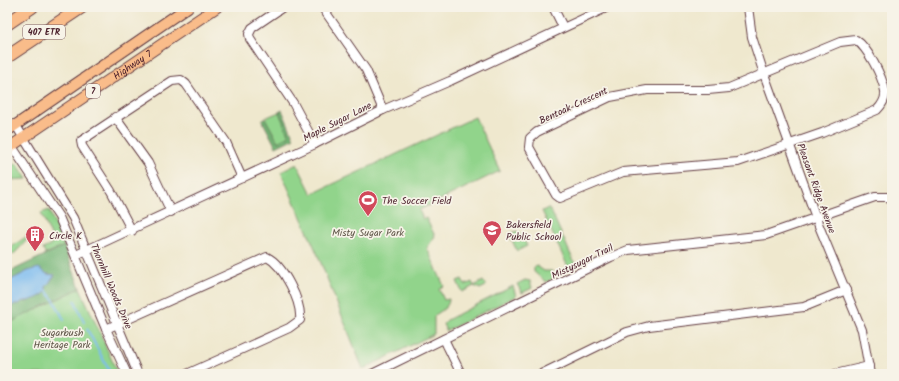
<svg xmlns="http://www.w3.org/2000/svg" width="899" height="381" font-family="Kalam,sans-serif">
<rect width="100%" height="100%" fill="#f7f3e8"/>
<filter id="ink" filterUnits="userSpaceOnUse"><feTurbulence type="fractalNoise" baseFrequency=".025" numOctaves="2"/><feDisplacementMap in="SourceGraphic" scale="8" xChannelSelector="R" yChannelSelector="G"/><feConvolveMatrix kernelMatrix="1 2 1 2 8 2 1 2 1" color-interpolation-filters="sRGB"/></filter>
<filter id="wash" filterUnits="userSpaceOnUse"><feTurbulence type="fractalNoise" baseFrequency=".012" numOctaves="4" result="noise"/><feDisplacementMap in="SourceGraphic" scale="16" xChannelSelector="R" yChannelSelector="G"/><feGaussianBlur stdDeviation="0.9" result="paint"/><feColorMatrix in="noise" values="0 0 0 0 0 0 0 0 0 0 0 0 0 0 0 0 0 1.4 0 .05"/><feComposite in="paint" operator="in"/></filter>
<g filter="url(#wash)">
<rect width="100%" height="100%" fill="#efe8ce"/>
<g fill="#91d48b" stroke="#6e7a5b">
<path d="M279,112l10,24 -11,6 -13,-24z"/>
<path d="M475,117l25,54 -81,39 4,9 3,-1 9,18 -8,12 17,38 -5,3 5,11 5,-1c0,9 -9,12 -15,17v18l-71,35 -46,-116 -36,-81 16,-8 15,30z"/>
<path d="M11,163l7,2 9,14 -20,1v-15z"/>
<path d="M548,208l4,5 23,51 -7,3 -26,-56z"/>
<path d="M49,210l15,36 -19,8 -2,-5 8,-4 2,-5 -12,-27z"/>
<path d="M517,231l5,4 5,11 -10,5 -8,-17z"/>
<path d="M27,236l2,2 -15,16 -4,1 -3,-2 3,-5z"/>
<path d="M537,266l7,5h8l1,8 -7,3 -12,-10v-5z"/>
<path d="M462,279l3,6 7,-3 2,4 9,-5 3,5 -6,3 -6,-3 -12,6 -5,-11z"/>
<path d="M525,280l5,1 2,7 -10,5 -5,-9z"/>
<path d="M513,286l3,10 -70,35 -3,-7 4,-4z"/>
<path d="M80,288l38,86h-111v-50z"/>
</g>
<g fill="#74b677" stroke="#5f6a51">
<path d="M282,110l12,28 -18,9 -14,-27 3,-2 13,24 11,-6 -10,-24z"/>
<path d="M64,246l16,42 -73,36v-15l8,-5h4l4,-3 3,1 20,-10v-5l9,-12 -27,-4 -21,11v-9z"/>
</g>
<path fill="#7cbbf0" stroke="#636d8e" d="M39,268l8,6 8,1 -9,12v5c-5,5 -17,10 -23,9l-4,3h-4l-8,5v-27l21,-11z"/>
<g fill="none" stroke-linecap="round" stroke-linejoin="round">
<g stroke="#7cbbf0" stroke-width="2">
<path d="M46,290l9,12 9,18"/>
<path d="M75,301l9,21"/>
<path d="M87,329l24,45"/>
</g>
</g>
</g>
<g filter="url(#ink)">
<g fill="none" stroke-linecap="round" stroke-linejoin="round">
<g stroke="#633d43" stroke-width="10">
<g id="minor">
<path d="M283,7l-31,21 -3,6 1,5 43,64 22,41"/>
<path d="M322,7l44,63 17,40"/>
<path d="M553,7l10,20"/>
<path d="M748,7l4,30 12,37 55,152 43,104 8,44"/>
<path d="M856,40c12,8 26,36 29,51 1,8 -3,14 -8,19l-55,23 -84,29 -115,10 -63,26 -4,-3 -27,-48 1,-9 7,-6 73,-35 37,-7h61l21,-2 111,-46z"/>
<path d="M115,117l33,46 23,49"/>
<path d="M15,124l58,94 65,156"/>
<path d="M7,139l52,78 47,112 21,45"/>
<path d="M132,231l-21,-40 -29,-45 -1,-5 91,-60 9,-1 5,4 40,58 16,36"/>
<path d="M76,255l239,-111 68,-34 67,-29 158,-74"/>
<path d="M106,329l161,-72c16,8 35,45 33,63l-11,8 -102,46"/>
<path d="M444,339l17,35"/>
<path d="M372,374l239,-117 17,-7 138,-15 109,-38h14l3,4"/>
<path d="M541,374l86,-42 22,-6 155,-19 42,-17"/>
<path d="M835,374l34,-8"/>
</g>
</g>
<g stroke="#633d43" stroke-width="12">
<g id="major">
<path d="M7,131l181,-124"/>
<path id="s1" d="M7,149l210,-142"/>
</g>
</g>
<g stroke="#633d43" stroke-width="14">
<g id="highway">
<path d="M7,24l25,-17"/>
<path d="M7,57l75,-50"/>
</g>
</g>
<use href="#minor" stroke="#fff" stroke-width="8"/>
<use href="#major" stroke="#f9bc8a" stroke-width="10"/>
<use href="#highway" stroke="#f9bc8a" stroke-width="12"/>
</g>
</g>
<defs>
<g id="stadium-pin" transform="scale(1)"><path d="M0 17L-7.5 6A9.5 9.5 0 1 1 7.5 6Z" fill="#d1495b" stroke="#f7f3e8"/><path d="M0-5a6.5 5 0 1 0 0 10a6.5 5 0 1 0 0-10ZM-3.5-1.8h7v3.6h-7Z" fill="#fff"/></g>
<g id="school-pin" transform="scale(1)"><path d="M0 17L-7.5 6A9.5 9.5 0 1 1 7.5 6Z" fill="#d1495b" stroke="#f7f3e8"/><path d="M0-5L7-2L0 1L-7-2ZM-4 1L0 2.5L4 1V4Q0 6-4 4Z" fill="#fff"/></g>
<g id="building-pin" transform="scale(1)"><path d="M0 17L-7.5 6A9.5 9.5 0 1 1 7.5 6Z" fill="#d1495b" stroke="#f7f3e8"/><path d="M-4-6H4V6H1V3H-1V6H-4ZM-2.5-4.3h1.7v1.8h-1.7ZM.8-4.3h1.7v1.8H.8ZM-2.5-1h1.7V.8h-1.7ZM.8-1h1.7V.8H.8Z" fill="#fff"/></g>
</defs>
<g fill-rule="evenodd">
<use href="#stadium-pin" x="368" y="200"/>
<use href="#school-pin" x="492" y="230"/>
<use href="#building-pin" x="35" y="235"/>
</g>
<g text-anchor="middle" stroke-width="3.5" stroke-linejoin="round" paint-order="stroke">
<g fill="#f7f3e8" stroke="#7e5f64" stroke-width="1">
<rect x="23" y="25" width="42" height="14" rx="3"/>
<rect x="86" y="84" width="14" height="14" rx="3"/>
</g>
<g font-size="9" font-weight="bold" fill="#4a1f2b">
<text x="44" y="35">407 ETR</text>
<text x="93" y="94">7</text>
</g>
<g font-size="10" fill="#4a1f2b" stroke="#f7f3e8">
<text dy="4" stroke="none"><textPath href="#s1" startOffset="151">Highway 7</textPath></text>
<text transform="translate(573 105) rotate(-25)" y="4">Bentoak Crescent</text>
<text transform="translate(337 121) rotate(-27)" y="4">Maple Sugar Lane</text>
<text transform="translate(817 188) rotate(70)" y="4">Pleasant Ridge Avenue</text>
<text transform="translate(582 261) rotate(-26)" y="4">Mistysugar Trail</text>
<text transform="translate(112 286) rotate(67)" y="4">Thornhill Woods Drive</text>
</g>
<g font-size="10" fill="#4a1f2b" stroke="#f7f3e8" text-anchor="start">
<text x="382" y="204">The Soccer Field</text>
<text x="506" y="228">Bakersfield<tspan x="506" dy="12">Public School</tspan></text>
<text x="49" y="239">Circle K</text>
</g>
<g font-size="10" fill="#5f5548" stroke="#f7f3e8">
<text x="368" y="236">Misty Sugar Park</text>
<text x="62" y="336">Sugarbush<tspan x="62" dy="12">Heritage Park</tspan></text>
</g>
</g>
<rect width="899" height="381" fill="none" stroke="#f7f3e8" stroke-width="24"/>
</svg>
